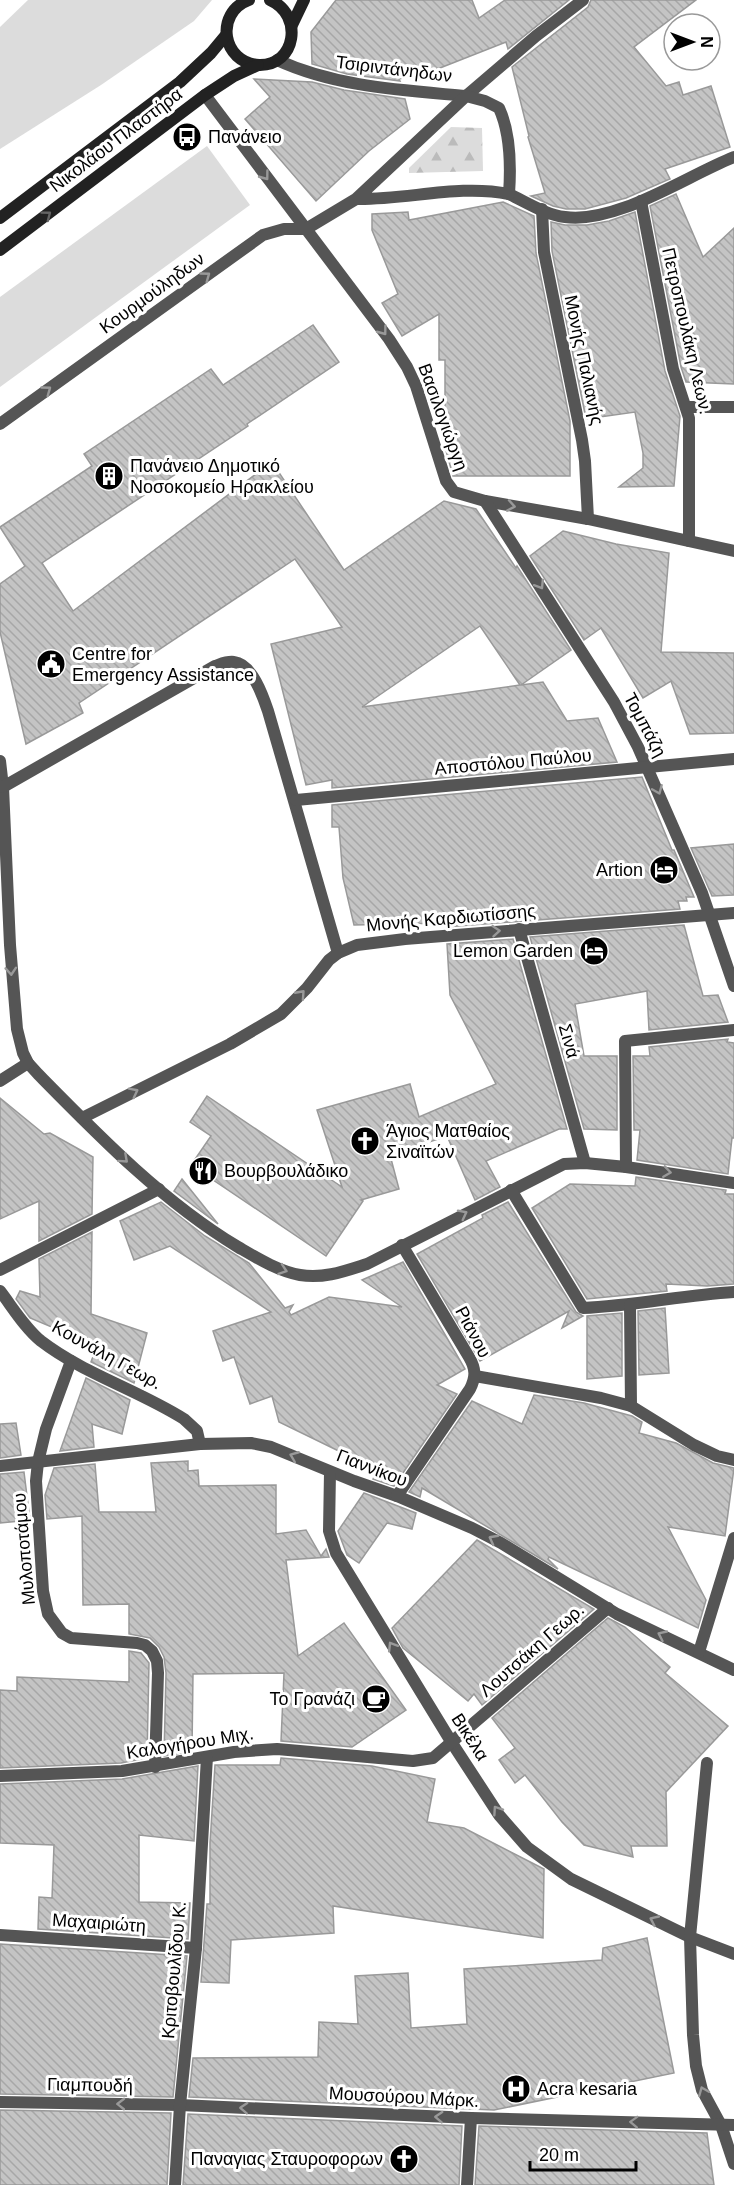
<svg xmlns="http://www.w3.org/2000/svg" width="734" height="2185" font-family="Arial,sans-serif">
<defs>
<pattern id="forest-firs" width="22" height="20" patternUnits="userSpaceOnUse" patternTransform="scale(1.5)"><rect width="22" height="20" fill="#dcdcdc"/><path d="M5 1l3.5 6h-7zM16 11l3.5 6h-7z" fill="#bbb"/></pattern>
<pattern id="building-back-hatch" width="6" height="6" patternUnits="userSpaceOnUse" patternTransform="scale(1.5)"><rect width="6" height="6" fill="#c4c4c4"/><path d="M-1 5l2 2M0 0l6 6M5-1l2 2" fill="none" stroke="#a7a7a7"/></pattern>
</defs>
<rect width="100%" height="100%" fill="#fff"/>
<g fill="#dcdcdc">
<path d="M28,0h184l-18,21 -93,64 -101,64v-122z"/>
<path d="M207,146l43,59 -250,182v-90z"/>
</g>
<path fill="url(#forest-firs)" d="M451,127l31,1 1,43 -74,2v-5z"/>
<g fill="url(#building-back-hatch)" stroke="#999" stroke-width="1.5" fill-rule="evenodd">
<path d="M336,0h136l7,18 26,-18h64l-61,49 -2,-7 -66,26 -41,11 1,2 -53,-7 -35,-10 -1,-32z"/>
<path d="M591,0h105l-62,47 32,39 13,-4 4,13 28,-9 19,61 -65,22 5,10 -44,19 -41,11h-19l-13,-3 -22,-10 14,-3 -17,-56 1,-1 -17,-69 76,-60z"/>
<path d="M254,79l58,3 32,8 61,9 5,20 -41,32 -53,50 -71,-82 25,-22z"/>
<path d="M676,194l27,63 31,-29v156l-48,-2 -5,-15 -31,-161z"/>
<path d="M503,202l31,14 2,37 34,168v55h-117l-8,-29v-87h-6v-46l-37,22 -20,-33 16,-9 -26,-64v-16l36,-2 1,8z"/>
<path d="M635,212l30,159 15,45 -6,70 -55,1 24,-19v-15l-8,-41 -49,7 -34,-168 -1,-29 14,3h22l22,-4z"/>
<path d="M313,325l26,37 -92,62 1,2 -206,137 31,48 199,-149 72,108 100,-69 32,8 40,59 1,-2 54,84 -50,35 22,-3 24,39 31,-3 19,44 -285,26v-8l-26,5 -35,-141 71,-17 -47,-68 -216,144 4,10 -57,31 -26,-112v-48l25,-18 -25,-39 92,-61 -8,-12 127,-85 12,16zM480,626l40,59 -158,22z"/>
<path d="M563,531l53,13 53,9 -8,99 73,1v80l-44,1 -19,-53 -28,17 -42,-70 -17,12 -54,-84z"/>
<path d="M642,777l30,73h2l20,47h-8l1,4h-9l2,8 -234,18v-4l-92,2 -11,-47 -4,-51h-7v-22z"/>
<path d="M734,844v51l-22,1 -21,-48z"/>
<path d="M684,925l19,71 15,-1 10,27 -79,8 -2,-39 -72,13 9,52h33v74l-33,-1 -54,-192z"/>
<path d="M513,939l54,190h-8l-73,32 14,26 -25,13 -28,-64 -57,19 9,34 -38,11 2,1 -37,55 -135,-91 20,-29 -21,-14 17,-26 135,91 -25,-77 93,-26 9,33 77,-33 -46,-89 -3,-51z"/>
<path d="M728,1039l-1,3 7,1v95h-2l-4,36 -91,-14 3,-30h-6l-1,-74h17l-1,-9z"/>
<path d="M0,1098l44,36 6,-1 43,24 -1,57 -53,27v-40l-39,18z"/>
<path d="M636,1177l90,13 -1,4h9v90l-27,2 -41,-2 1,7 -80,8 -55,-91 38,-24 65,2z"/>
<path d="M182,1179l36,45 -44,-33z"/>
<path d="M161,1202l44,34 44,27 36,45 8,-3 -4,7 2,3 38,-18 73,10 -40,-27 41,-18 62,107 -28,16 20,9 -63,92 -21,-7 2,-4h13l-109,-53 -7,-26 -22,8 -16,-47 -11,4 -10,-30 58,-19 -101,-66 -36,14 -14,-39z"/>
<path d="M508,1202l68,110 7,4 -21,12 7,-17 -89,50 -63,-107 66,-36 -1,-3z"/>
<path d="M92,1232l-1,82 56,19 -13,50 -43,-21 6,-16 -67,-28 -14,-19 4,-8 20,6 -1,-38z"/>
<path d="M665,1308l4,65 -30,2 -1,-64z"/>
<path d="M622,1313v63l-35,3v-63z"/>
<path d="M86,1378l44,22 -8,34 -30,-10 2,23 -34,4z"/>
<path d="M534,1395l50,8 48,13 10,6 -3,11 37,10 37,20 21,5 -9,68 -57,-9 38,73 -8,28 -149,-71 -1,2 10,10 -136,-81 -2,9 -11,-5 63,-91 50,23z"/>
<path d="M16,1423l5,32 -21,3v-34z"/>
<path d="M188,1461v10l10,-1 1,16 77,-1v49l30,-4 15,26 5,-7 3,8 -43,3 12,96 46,-33 62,87 -54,37 -71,-6 3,-68 -91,1 -1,77 -28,5 2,-83 -2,-16 -5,-10 -9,-9 -21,-4v-30l-46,1 -1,-89 -35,3 -2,-24 9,-27 41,-4 4,48h57l-5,-49z"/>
<path d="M24,1472l6,48 -30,3v-49z"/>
<path d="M364,1493l52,20 -4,16 -25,-6 -28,40 -12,-8 -9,-24z"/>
<path d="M477,1540l117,69 -112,96 -8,-11 -6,7 -65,-53 -11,-20z"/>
<path d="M608,1618l17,9 45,40 -5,6 63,53 -62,66 1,54h-36l2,11 -49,-12 -22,-23 -37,-47 -10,8 -16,-23 16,-12 -23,-30z"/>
<path d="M129,1651l12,2 8,10 -2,95 -26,5 -121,5v-78l17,1v-14l112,5z"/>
<path d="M281,1758l91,8 63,13 -8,43 37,6 80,41 -1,69 -210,-32 1,27 -103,7 -2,43 -28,-1 6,-78h3v-61l5,-78h65z"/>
<path d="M198,1766l-4,75 -55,-6v67l51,1 -2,36 -150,-10 1,-32 13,1 2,-53 -54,-2v-59l122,-5z"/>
<path d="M647,1938l27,135 -180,37 -305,-13 4,-39 125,-1 1,-35 39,2 -3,-48 53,-3 3,55 56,-4 -3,-55 138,-9 1,-12z"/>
<path d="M0,1944l187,12 -14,141 -173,-3z"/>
<path d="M0,2110l171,3 -4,72h-167z"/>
<path d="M188,2114l274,12 -3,59h-276z"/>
<path d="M479,2126l228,7 7,52h-239z"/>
</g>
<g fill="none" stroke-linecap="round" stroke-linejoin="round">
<g stroke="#555" stroke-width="12">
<path d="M686,407h48"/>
<path d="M71,1361l-25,68 -8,33 -2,19 7,110 5,23 14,19 9,5 66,5 8,2 7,6 5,10 1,12 -3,94"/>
</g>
<g stroke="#555" stroke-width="12">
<path d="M277,60c59,27 124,30 189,36l70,-60 47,-36"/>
<path d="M205,95l184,244 18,28 9,19 30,95 8,11 31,9 103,18 146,32"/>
<path d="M509,194c17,8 37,21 56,23 52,7 121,-41 169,-60"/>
<path d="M641,201l32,168 16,49v123"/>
<path d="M542,209l2,43 38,188 3,21 3,58"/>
<path d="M0,424l263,-189 21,-6h22l50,-30 110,-103 19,5 14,7c12,26 12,58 10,86 -50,-10 -102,6 -153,5"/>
<path d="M485,501l129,201 24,45 64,146 32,93"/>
<path d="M0,761l3,26 7,158 7,84 6,24 5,10 10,11c61,62 124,127 200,173 19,11 40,24 62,28 24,4 45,-4 67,-11l197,-100 21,-1 41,4 108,16"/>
<path d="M3,787l212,-121c6,-2 12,-5 19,-4 18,2 29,34 34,49l70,242"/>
<path d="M296,800l438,-41"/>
<path d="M519,929l66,234"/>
<path d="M0,1081l28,-18"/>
<path d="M82,1118l148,-74 51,-30 26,-26 22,-28 9,-7 19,-8 48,-6 329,-26"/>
<path d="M626,1167l-1,-126 109,-11"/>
<path d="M511,1190l72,118c51,-2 100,-13 151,-16"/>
<path d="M0,1270l159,-81"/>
<path d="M0,1291c13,17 25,37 41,50 43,33 97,49 143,78l13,12 3,13"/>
<path d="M630,1305l1,101"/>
<path d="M475,1376l126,22 30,8 63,39 23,11 17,4"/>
<path d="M0,1466l200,-22 51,-1 20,4 83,34 43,15 75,32 29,15 116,71 117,56"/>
<path d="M330,1472l-1,59 7,22 116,190 47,72 28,32 44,32 119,58 3,98 3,31 6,24 19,35 13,39"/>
<path d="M397,1496l73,-107c6,-12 6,-20 -1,-32l-67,-112"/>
<path d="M699,1652l35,-114"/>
<path d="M707,1763l-17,174 44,17"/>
<path d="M0,1776l122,-5 112,-19 43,-3 136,12 20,-3 175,-150"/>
<path d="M0,1935l196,13"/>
<path d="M0,2102l180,3 291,13 263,7"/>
<path d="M175,2185l5,-80 16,-157 11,-191"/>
<path d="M467,2185l4,-67"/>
</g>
<g stroke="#222" stroke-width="12">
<path d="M249,0c-35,13 -27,63 10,65 37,1 45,-50 11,-65"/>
<path d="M292,25l12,-25"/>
<path d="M0,218l180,-136 31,-29 15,-18"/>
<path d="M0,250l205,-155 29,-19 24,-11"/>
</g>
</g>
<defs><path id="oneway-chevron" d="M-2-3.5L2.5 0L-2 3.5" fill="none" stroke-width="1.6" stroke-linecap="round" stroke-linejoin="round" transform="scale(1.5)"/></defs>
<g stroke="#999">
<use href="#oneway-chevron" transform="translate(265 176) rotate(53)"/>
<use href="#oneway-chevron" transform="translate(206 276) rotate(-36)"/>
<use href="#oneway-chevron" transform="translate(383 331) rotate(53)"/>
<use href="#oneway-chevron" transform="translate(47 390) rotate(-36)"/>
<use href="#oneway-chevron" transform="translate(511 506) rotate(10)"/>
<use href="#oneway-chevron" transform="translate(540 585) rotate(58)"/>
<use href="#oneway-chevron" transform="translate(658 790) rotate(67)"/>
<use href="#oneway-chevron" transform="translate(496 931) rotate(-5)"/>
<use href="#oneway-chevron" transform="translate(11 971) rotate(86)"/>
<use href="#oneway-chevron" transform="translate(301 994) rotate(-48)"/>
<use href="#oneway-chevron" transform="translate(134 1092) rotate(-27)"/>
<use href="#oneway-chevron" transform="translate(124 1159) rotate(42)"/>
<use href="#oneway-chevron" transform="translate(667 1172) rotate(8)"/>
<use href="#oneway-chevron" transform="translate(463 1214) rotate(-27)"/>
<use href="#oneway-chevron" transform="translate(283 1270) rotate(19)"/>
<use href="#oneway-chevron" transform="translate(294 1456) rotate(-158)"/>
<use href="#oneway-chevron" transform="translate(493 1539) rotate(-152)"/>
<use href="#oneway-chevron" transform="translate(662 1635) rotate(-155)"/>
<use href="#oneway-chevron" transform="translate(392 1646) rotate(-122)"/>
<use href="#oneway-chevron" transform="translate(497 1810) rotate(-124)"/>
<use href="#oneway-chevron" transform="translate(654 1920) rotate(-155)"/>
<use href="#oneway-chevron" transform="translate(703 2091) rotate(-112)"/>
<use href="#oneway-chevron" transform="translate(121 2104) rotate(-179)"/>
<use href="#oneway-chevron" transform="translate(244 2108) rotate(-177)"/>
<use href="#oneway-chevron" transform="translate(439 2117) rotate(-177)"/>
<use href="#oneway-chevron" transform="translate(634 2122) rotate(-178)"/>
</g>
<use stroke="#646464" href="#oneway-chevron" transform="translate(47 215) rotate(-37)"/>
<defs>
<g id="bus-disc" transform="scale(1.5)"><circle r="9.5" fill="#000" stroke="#fff"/><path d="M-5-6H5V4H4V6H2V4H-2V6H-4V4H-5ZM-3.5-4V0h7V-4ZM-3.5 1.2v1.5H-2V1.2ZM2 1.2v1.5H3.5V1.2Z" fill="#fff"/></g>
<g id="building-disc" transform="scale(1.5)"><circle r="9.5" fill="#000" stroke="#fff"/><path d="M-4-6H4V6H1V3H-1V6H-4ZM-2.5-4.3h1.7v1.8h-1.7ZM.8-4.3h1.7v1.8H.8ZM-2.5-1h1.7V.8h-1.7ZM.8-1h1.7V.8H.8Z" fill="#fff"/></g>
<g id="civic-disc" transform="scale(1.5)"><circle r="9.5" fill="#000" stroke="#fff"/><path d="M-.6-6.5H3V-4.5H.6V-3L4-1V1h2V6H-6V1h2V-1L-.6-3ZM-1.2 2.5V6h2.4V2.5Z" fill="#fff"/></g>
<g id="hotel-disc" transform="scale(1.5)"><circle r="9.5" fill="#000" stroke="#fff"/><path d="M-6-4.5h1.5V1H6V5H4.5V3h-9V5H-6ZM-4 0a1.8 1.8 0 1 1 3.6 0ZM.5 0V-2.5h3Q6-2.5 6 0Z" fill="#fff"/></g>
<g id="church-disc" transform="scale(1.5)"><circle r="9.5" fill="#000" stroke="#fff"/><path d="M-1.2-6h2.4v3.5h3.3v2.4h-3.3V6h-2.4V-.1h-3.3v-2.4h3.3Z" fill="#fff"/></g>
<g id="restaurant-disc" transform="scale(1.5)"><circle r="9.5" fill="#000" stroke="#fff"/><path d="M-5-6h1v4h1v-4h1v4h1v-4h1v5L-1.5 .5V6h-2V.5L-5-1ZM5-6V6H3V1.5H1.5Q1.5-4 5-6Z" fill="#fff"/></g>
<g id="cafe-disc" transform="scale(1.5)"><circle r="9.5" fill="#000" stroke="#fff"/><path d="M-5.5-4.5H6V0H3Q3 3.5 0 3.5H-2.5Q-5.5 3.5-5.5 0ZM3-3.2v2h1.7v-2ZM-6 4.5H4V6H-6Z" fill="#fff"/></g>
<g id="hospital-disc" transform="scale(1.5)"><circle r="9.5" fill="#000" stroke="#fff"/><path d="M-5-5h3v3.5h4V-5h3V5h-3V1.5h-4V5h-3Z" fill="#fff"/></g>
</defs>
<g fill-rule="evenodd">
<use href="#bus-disc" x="187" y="137"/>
<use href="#building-disc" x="109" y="476"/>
<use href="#civic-disc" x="51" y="664"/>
<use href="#hotel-disc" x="664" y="870"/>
<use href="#hotel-disc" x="594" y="951"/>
<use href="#church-disc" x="365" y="1141"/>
<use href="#restaurant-disc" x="203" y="1171"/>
<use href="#cafe-disc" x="376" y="1699"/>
<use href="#hospital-disc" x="516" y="2089"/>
<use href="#church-disc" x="404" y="2159"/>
</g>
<g text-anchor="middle" stroke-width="6" stroke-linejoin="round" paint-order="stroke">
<g font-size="18" fill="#000" stroke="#fff">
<text transform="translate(394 69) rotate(7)" y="6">Τσιριντάνηδων</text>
<text transform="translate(116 140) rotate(-37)" y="6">Νικολάου Πλαστήρα</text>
<text transform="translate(152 293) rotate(-36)" y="6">Κουρμούληδων</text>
<text transform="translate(687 331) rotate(77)" y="6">Πετροπουλάκη Λεων.</text>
<text transform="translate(584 360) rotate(78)" y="6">Μονής Παλιανής</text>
<text transform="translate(443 417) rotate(70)" y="6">Βασιλογιώργη</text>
<text transform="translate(645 725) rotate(62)" y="6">Τομπάζη</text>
<text transform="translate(513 762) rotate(-5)" y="6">Αποστόλου Παύλου</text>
<text transform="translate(451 918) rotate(-5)" y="6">Μονής Καρδιωτίσσης</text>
<text transform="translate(569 1041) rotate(74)" y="6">Σινά</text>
<text transform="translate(473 1332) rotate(62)" y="6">Ριάνου</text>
<text transform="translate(107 1355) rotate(29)" y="6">Κουνάλη Γεωρ.</text>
<text transform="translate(372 1468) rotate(21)" y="6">Γιαννίκου</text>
<text transform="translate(24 1549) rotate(-95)" y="6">Μυλοποτάμου</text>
<text transform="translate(532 1650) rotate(-41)" y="6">Λουτσάκη Γεωρ.</text>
<text transform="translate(470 1737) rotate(57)" y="6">Βικέλα</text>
<text transform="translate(190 1743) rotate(-9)" y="6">Καλογήρου Μιχ.</text>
<text transform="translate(99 1923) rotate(4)" y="6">Μαχαιριώτη</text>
<text transform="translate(174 1970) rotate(-85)" y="6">Κριτοβουλίδου Κ.</text>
<text transform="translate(90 2085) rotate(1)" y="6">Γιαμπουδή</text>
<text transform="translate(404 2097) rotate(3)" y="6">Μουσούρου Μάρκ.</text>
</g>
<g font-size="18" fill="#000" stroke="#fff" text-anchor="start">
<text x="208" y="143">Πανάνειο</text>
<text x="130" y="472">Πανάνειο Δημοτικό<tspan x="130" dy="21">Νοσοκομείο Ηρακλείου</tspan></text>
<text x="72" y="660">Centre for<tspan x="72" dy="21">Emergency Assistance</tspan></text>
<text x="643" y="876" text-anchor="end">Artion</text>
<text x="573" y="957" text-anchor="end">Lemon Garden</text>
<text x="386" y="1137">Άγιος Ματθαίος<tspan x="386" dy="21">Σιναϊτών</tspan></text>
<text x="224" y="1177">Βουρβουλάδικο</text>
<text x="355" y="1705" text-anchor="end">Το Γρανάζι</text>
<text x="537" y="2095">Acra kesaria</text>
<text x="383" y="2165" text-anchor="end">Παναγιας Σταυροφορων</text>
</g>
</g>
<g transform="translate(692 42) rotate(90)"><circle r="28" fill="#ffffff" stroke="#999999" stroke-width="1.5"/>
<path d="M0-4.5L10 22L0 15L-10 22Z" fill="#000000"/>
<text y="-9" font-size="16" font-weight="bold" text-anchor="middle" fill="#000000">N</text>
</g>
<path d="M530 2161v9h106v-9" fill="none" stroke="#000000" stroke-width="3"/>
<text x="539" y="2161" font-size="18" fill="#000000" stroke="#ffffff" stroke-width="4.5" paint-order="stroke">20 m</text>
</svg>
